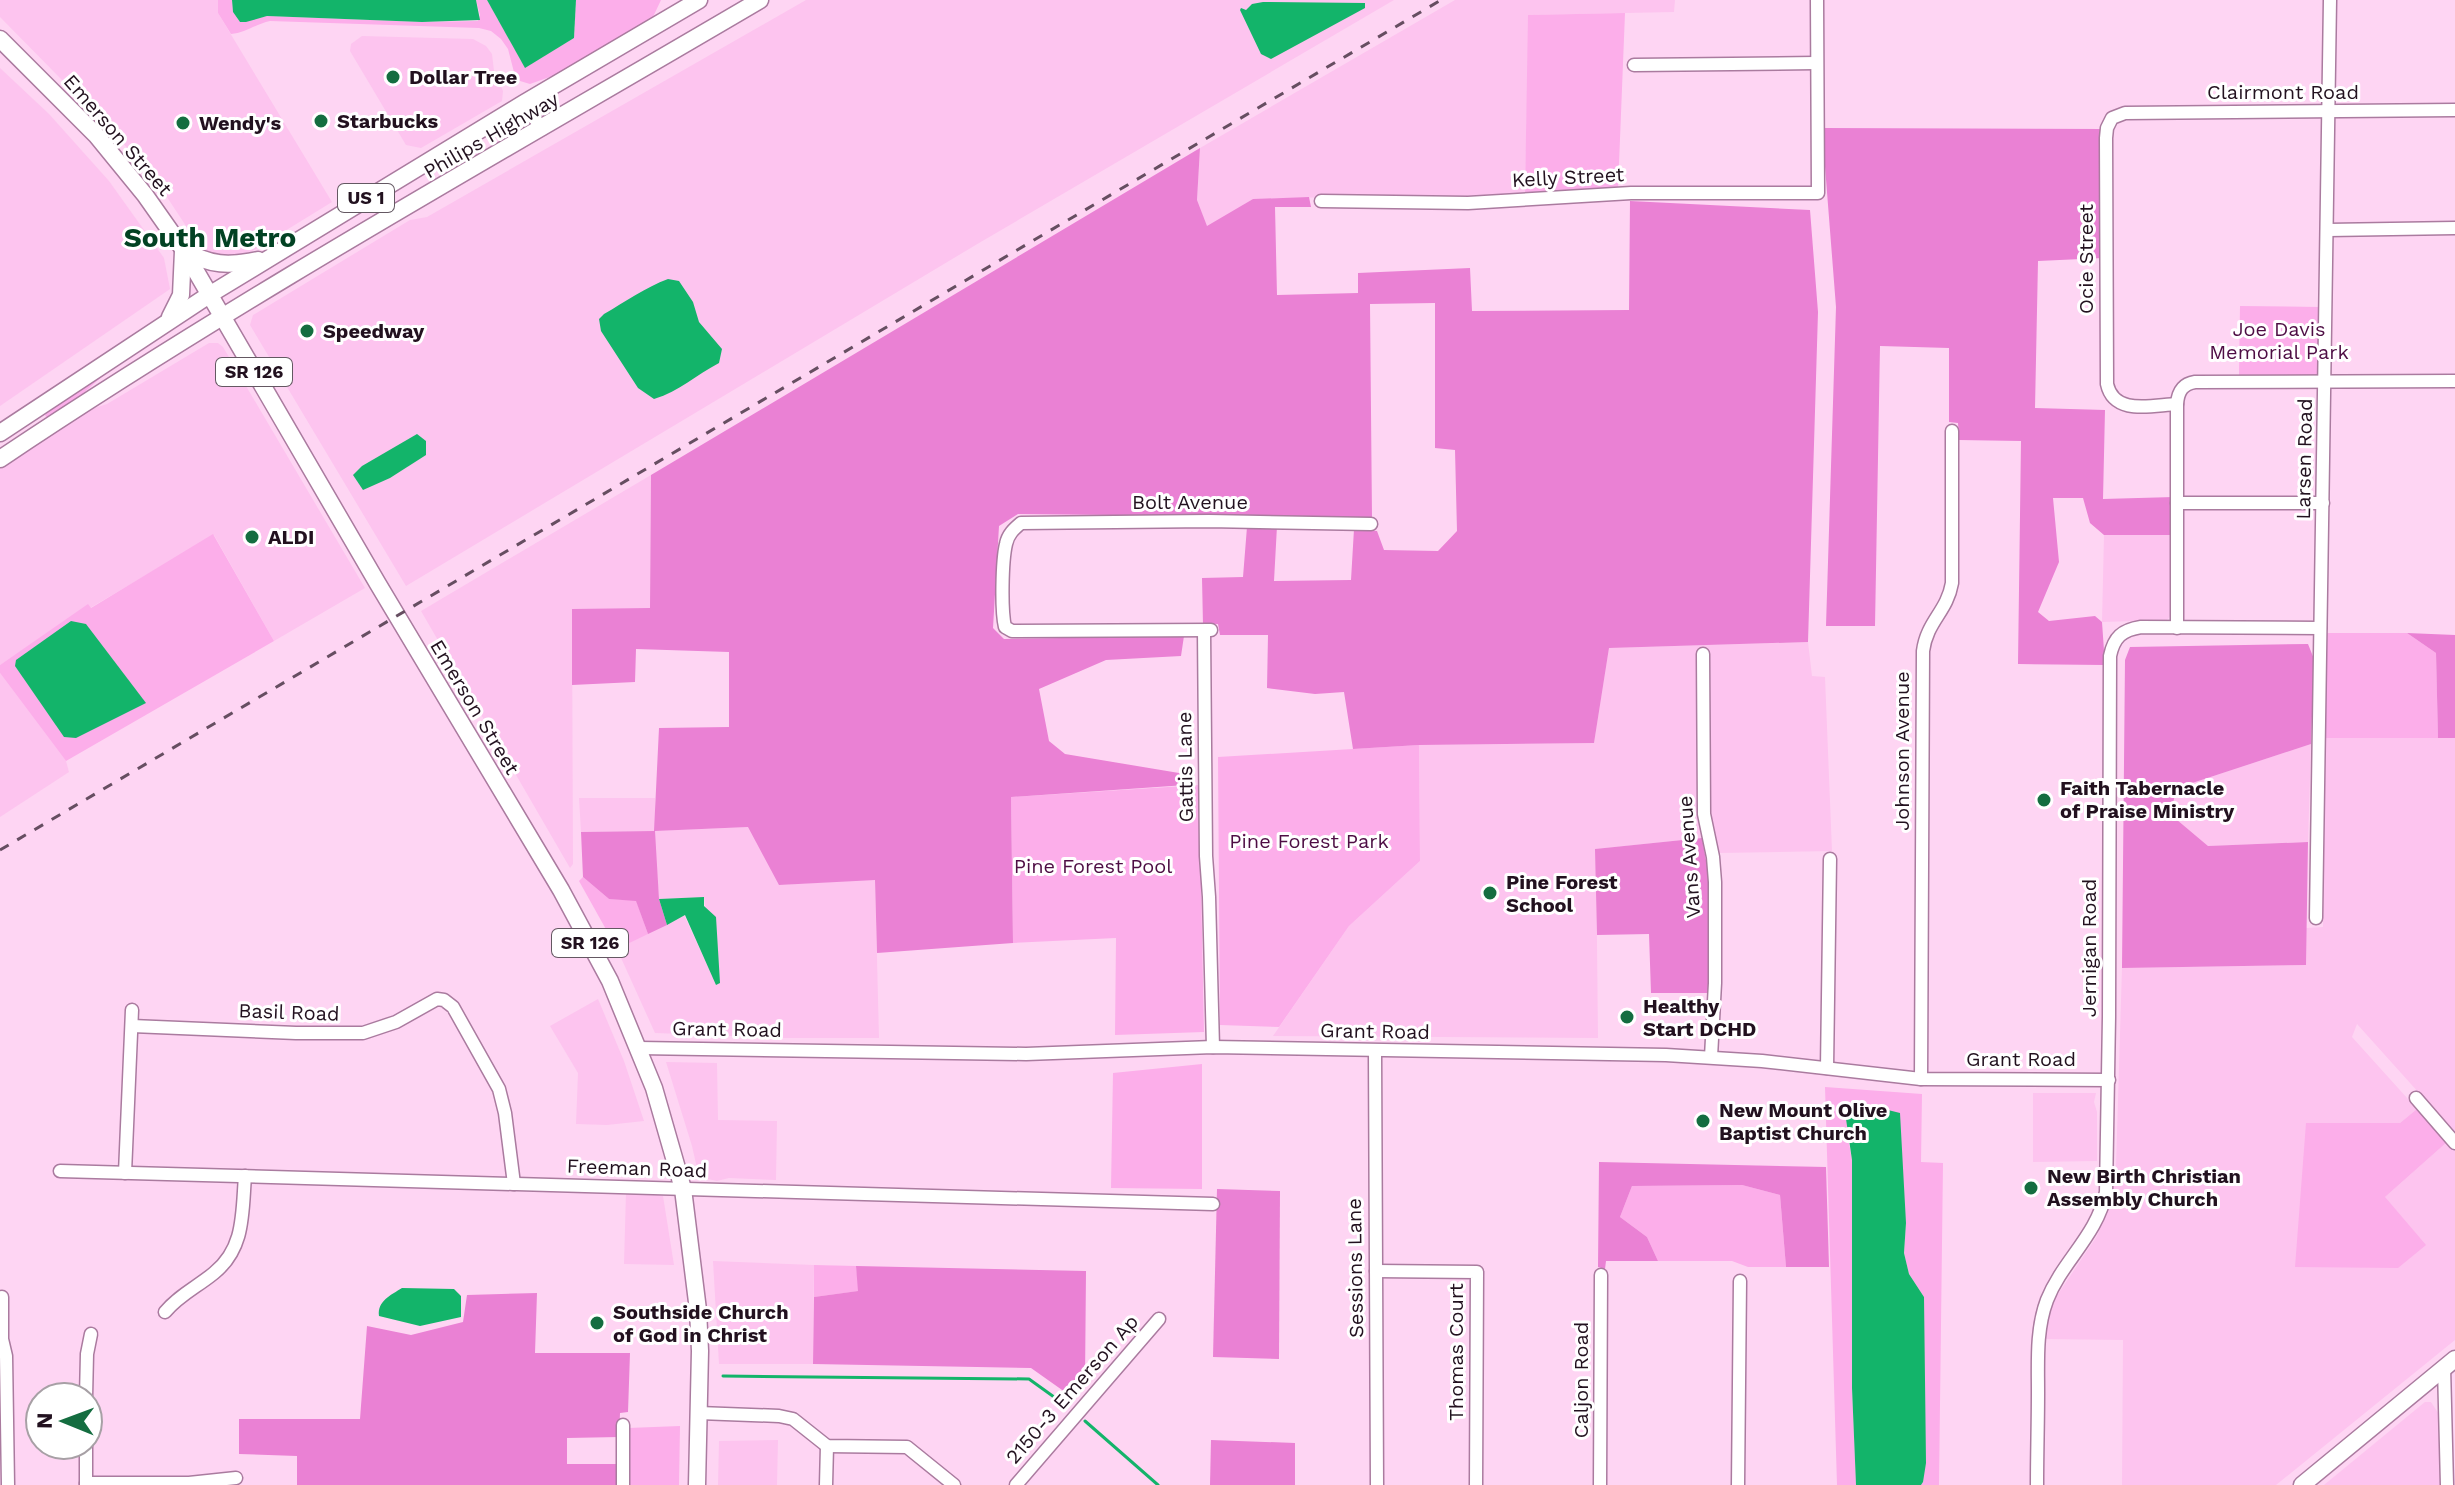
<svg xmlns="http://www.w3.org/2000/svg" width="2455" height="1485" font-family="'Work Sans',sans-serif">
<rect width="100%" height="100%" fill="#fed5f3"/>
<g fill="#fdc4ef">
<path d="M0,0h218v13l114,189 -91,56 -36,-3 -40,-61 -47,-57 -118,-120z"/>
<path d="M806,0h588l-415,243 -573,343 -156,-261 3,-10 157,-95 17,-3z"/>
<path d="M1455,0h220l-1,12 -145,3 -4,178 -55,4 -49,-2 -168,4 -46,28 -10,-27 3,-52z"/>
<path d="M362,36l111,3 13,7 6,8 2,17 9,20 -1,10 -81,47 -15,-3 -56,-94 1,-7z"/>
<path d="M0,68l49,46 60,67 55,77 6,31 -170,117z"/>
<path d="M209,343h9l5,4 142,241 -91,53 -60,-106 -124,73 -2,-3 -88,60v-196l82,-57 25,-8z"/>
<path d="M651,475l-1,134 -78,1 1,254 -3,4 -149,-257z"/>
<path d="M2104,535h69l-2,80 -4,5 -65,2z"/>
<path d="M1808,642l4,34 13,1 7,174 -114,2 -8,-30 -1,-172 -10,1 3,186 -106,11 2,189 -325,-2 76,-110 71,-65 -1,-116 175,-2 15,-95z"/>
<path d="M0,673l66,88 3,11 -69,45z"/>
<path d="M2325,738h130v395l-98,-109 -5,13 65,72 -17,14h-94l79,74 62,-55 8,9v189l-179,145h-154l1,-145 -79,-1 3,-23 9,-19 41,-61 14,-36 5,-33 6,-199 184,-3v-37l17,-1z"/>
<path d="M2311,744l-3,98 -100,4 -38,-32 7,-26z"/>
<path d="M579,798h76v33l94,-4 31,58 95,-6 4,159h-95l-129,-5 -38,-84 67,-34 32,69 -12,-87 -45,2 -5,-68 -73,1z"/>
<path d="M598,999l26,62 20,60 -37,4 -31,-1 2,-51 -28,-47z"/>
<path d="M666,1062l51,1 1,57 59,1 -1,59 -47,-2 -12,3 -18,-4 -7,-31z"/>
<path d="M2033,1093h63l-2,9 3,10v49l-64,1z"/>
<path d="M626,1192l25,1 12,3 11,69 -50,-1z"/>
<path d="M713,1261l101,4 -1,99h-94z"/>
<path d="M2425,1402h6l9,14v69h-116z"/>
<path d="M778,1440l-1,45h-59l1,-44z"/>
</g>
<g fill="#fcaeea">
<path d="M218,0h14l1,12 7,10 27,-6 155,6 56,-1 2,-6 -4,-15h11l38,67 49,-29 2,-38h85l-8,17 -95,57 -28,10 -10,-3 -5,-5 -7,-27 -7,-10 -10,-8 -12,-3 -209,-7c-14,3 -25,12 -39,13l-13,-21z"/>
<path d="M1625,13l-7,176 -93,4 3,-178z"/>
<path d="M2240,306l80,1 -2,68h-79z"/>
<path d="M115,365l-36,32 -32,21 -2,-3 15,-15z"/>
<path d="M213,534l61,107 -208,120 -66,-88v-8l88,-61 3,4z"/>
<path d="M2326,633h81l29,20 2,85h-113z"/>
<path d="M1419,745l1,116 -71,65 -70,101 -59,-2 -2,-268z"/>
<path d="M1199,785l5,247 -89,3 1,-97 -103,5 -2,-146z"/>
<path d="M583,877l26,22 27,1 12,34 -31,15 -38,-68z"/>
<path d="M1202,1064v125l-91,-1 2,-115z"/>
<path d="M1825,1087l97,7 -1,68 22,1 -4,322h-18l2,-3 1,-185 -15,-23 -5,-21 2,-30 -59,-91 5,28v228l4,97h-19z"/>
<path d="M2417,1109l30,33 -62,55 41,48 -28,23 -103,-1 11,-144h94z"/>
<path d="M1742,1185l38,10 6,72h-38l-16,-6h-74l-11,-24 -27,-20 12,-31z"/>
<path d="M814,1265l42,1 3,25 -45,6z"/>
<path d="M680,1426l-1,59h-52l1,-57z"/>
</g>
<g fill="#ea81d4">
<path d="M1822,128l281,1v129l-65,3 -3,147 70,2 -2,89 71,-2 -1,38h-69l-14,-12 -7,-25h-30l6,64 -21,50 11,9 46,-5 7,6 3,43 -87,-1 3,-223 -62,-1 -1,-17 -9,-1v-74l-69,-2 -5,280h-49l10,-319z"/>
<path d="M1200,148l-3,52 10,26 46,-27 56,-2 2,10h-36l2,88 81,-2v-20l112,-5 2,43 157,-1 1,-109 180,9 8,102 -10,330 -199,6 -15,95 -175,2 -66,4 -9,-57 -29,2 -48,-6 1,-53h-48l-2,-11 -15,1 -1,-47 41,-1 4,-50 30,-1 -3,55 77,-1 3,-51 23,2 7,19 54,1 19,-20 -2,-81 -20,-2v-145l-65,1 2,214 -354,-4 -19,12 -6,102 11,11 180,-3 -3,20 -75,4 -67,29 10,52 16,13 120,20 1,11 -175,12 2,146 -136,10 -2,-73 -96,5 -31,-58 -93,4 4,68 8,26 -19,9 -12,-33 -27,-2 -26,-22 -2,-45 73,-1 5,-103 70,-1v-75l-93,-3 -1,33 -63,3v-76l78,-1 1,-133z"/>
<path d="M2407,633l48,2v103h-17l-2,-85z"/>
<path d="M2308,644l6,15 -3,85 -134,44 -7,26 38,32 100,-4 -2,123 -184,3 3,-308 5,-13z"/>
<path d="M1702,838l7,39 1,116h-59l-2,-59 -52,1 -2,-86z"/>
<path d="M1599,1162l227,5 3,100h-43l-6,-72 -38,-10 -110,1 -12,31 27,20 11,24h-52l-1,8 -7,-2z"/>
<path d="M1217,1189l63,2 -1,168 -66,-2z"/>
<path d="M856,1266l230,5 -1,109 -13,17 -41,-29 -218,-4 1,-67 44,-6z"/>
<path d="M537,1293l-2,60h95l-2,59 -8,1 -1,24 -52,1v26h53l-1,21h-322v-29l-58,-2v-35h121l7,-93 44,9 52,-13 4,-27z"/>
<path d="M1211,1440l84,3v42h-85z"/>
</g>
<g fill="#13b46a">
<path d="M232,0h244l4,20 -58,2 -155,-6 -21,6h-6l-7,-10z"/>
<path d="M487,0h89l-2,38 -49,30z"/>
<path d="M1263,2l102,1v5l-94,51 -10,-5 -21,-44 1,-2 5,2 6,-6z"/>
<path d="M668,279l11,2 14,21 6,20 23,27 -3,14c-23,12 -39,28 -65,36l-16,-11 -37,-57 -2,-12 5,-5c21,-12 42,-27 64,-35z"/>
<path d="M417,434l9,7v14l-36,23 -27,12 -10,-15 9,-9z"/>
<path d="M71,621l15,3 60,79 -70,35 -12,-1 -49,-71 1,-6z"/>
<path d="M704,897v9l12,11 4,66 -4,2 -31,-70 -18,10 -8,-26z"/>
<path d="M1851,1106l29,2 20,5 6,110 -2,30 5,21 15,23 2,166 -3,19 -2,3h-65l-4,-97v-228l-7,-48z"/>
<path d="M402,1288l52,1 7,7v21l-41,9 -41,-10c-2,-15 12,-21 23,-28z"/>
</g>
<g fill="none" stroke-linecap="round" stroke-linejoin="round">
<g stroke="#13b46a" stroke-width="3">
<path d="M723,1376l306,3 32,23"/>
<path d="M1085,1421l73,64"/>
</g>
<g stroke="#aa7b9f" stroke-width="15">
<g id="minor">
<path d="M1634,65l182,-2"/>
<path d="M524,103l18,26"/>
<path d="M1321,201l147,2 163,-10h187l-1,-193"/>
<path d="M2328,230l127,-2"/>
<path d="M2177,404c-25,1 -63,12 -70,-20l-1,-246 1,-10 5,-10 13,-5 330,-3"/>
<path d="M2177,503h146"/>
<path d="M2177,628v-224c1,-12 5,-20 18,-22l260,-1"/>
<path d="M1211,630l-199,1 -7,-4c-4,-17 -3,-66 1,-83 2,-10 8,-15 15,-21l188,-2 162,3"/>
<path d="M1204,631l2,225 3,41 4,150"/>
<path d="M1703,654l1,160 9,43 2,25v101l-4,74"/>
<path d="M2316,918l14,-918"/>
<path d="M132,1026l164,7h67l33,-11 41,-23 7,1 9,7 46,82 6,24 9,71"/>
<path d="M639,1048l387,6 187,-7 453,8 96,6 159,18 188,1"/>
<path d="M1375,1051l2,434"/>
<path d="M1827,1068l3,-209"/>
<path d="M1921,1079l2,-428c4,-30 24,-39 29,-68v-152"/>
<path d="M2416,1098l39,45"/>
<path d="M60,1171l1153,33"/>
<path d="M125,1173l7,-163"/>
<path d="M1376,1271l101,1 -1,213"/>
<path d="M2,1297v42l4,17 2,129"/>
<path d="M165,1312c14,-17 32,-25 49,-39 31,-25 28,-60 31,-97"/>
<path d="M2444,1367l3,118"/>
<path d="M86,1397l1,-43 4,-20"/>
<path d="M699,1413l80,3 14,3 34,27 80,1 47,38"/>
<path d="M623,1425v60"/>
<path d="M86,1483h103l47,-5"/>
<path d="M86,1485v-40"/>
<path d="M826,1485l1,-39"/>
<path d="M1016,1485l143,-166"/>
<path d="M1600,1485l1,-210"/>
<path d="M1738,1485l2,-204"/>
<path d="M2037,1485c0,-31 1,-62 1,-93 0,-31 -2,-63 9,-92 16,-40 50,-64 59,-108l3,-175 1,-361c4,-19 12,-26 31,-29l179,1"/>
</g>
</g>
<g stroke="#aa7b9f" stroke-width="19">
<g id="major">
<path d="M0,39l96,96 49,60 38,54 195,335 183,306 49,91 44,107 29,101 15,121 2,41 -3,134"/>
<path d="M185,250c24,16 45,16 73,10"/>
<path d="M170,317l11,-22 2,-44"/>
<path d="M0,433l209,-138 315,-192 175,-103"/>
<path d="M0,459c246,-165 505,-309 760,-459"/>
<path d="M2302,1485l153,-126"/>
</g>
</g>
<use href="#minor" stroke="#fff" stroke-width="12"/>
<use href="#major" stroke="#fff" stroke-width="16"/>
<path stroke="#664e61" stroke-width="3" stroke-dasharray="10 10" stroke-linecap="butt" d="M0,850l1441,-850"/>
</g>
<g fill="#146d40" stroke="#fff" stroke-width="3">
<circle cx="393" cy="77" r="8"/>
<circle cx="321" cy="121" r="8"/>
<circle cx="183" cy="123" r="8"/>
<circle cx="307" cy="331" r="8"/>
<circle cx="252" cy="537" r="8"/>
<circle cx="2044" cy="800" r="8"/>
<circle cx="1490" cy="893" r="8"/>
<circle cx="1627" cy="1017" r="8"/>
<circle cx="1703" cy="1121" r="8"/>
<circle cx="2031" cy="1188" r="8"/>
<circle cx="597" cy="1323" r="8"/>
</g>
<g text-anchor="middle" stroke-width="6" stroke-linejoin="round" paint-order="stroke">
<g fill="#fff" stroke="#645862" stroke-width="2">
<rect x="338" y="184" width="56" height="28" rx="6"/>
<rect x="216" y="358" width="76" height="28" rx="6"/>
<rect x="552" y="929" width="76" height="28" rx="6"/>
</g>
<g font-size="18" font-weight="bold" fill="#22111f">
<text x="366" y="204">US 1</text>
<text x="254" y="378">SR 126</text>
<text x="590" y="949">SR 126</text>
</g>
<g font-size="20" font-weight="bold" fill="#22111f" stroke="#fff" text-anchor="start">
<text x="409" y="84">Dollar Tree</text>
<text x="337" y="128">Starbucks</text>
<text x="199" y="130">Wendy's</text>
<text x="323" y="338">Speedway</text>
<text x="268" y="544">ALDI</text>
<text x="2060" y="795">Faith Tabernacle<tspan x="2060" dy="23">of Praise Ministry</tspan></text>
<text x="1506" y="889">Pine Forest<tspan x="1506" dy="23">School</tspan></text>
<text x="1643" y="1013">Healthy<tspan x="1643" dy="23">Start DCHD</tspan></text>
<text x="1719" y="1117">New Mount Olive<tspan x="1719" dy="23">Baptist Church</tspan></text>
<text x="2047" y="1183">New Birth Christian<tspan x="2047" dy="23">Assembly Church</tspan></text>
<text x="613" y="1319">Southside Church<tspan x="613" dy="23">of God in Christ</tspan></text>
</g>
<g font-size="20" fill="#22111f" stroke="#fff">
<text x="2283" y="99">Clairmont Road</text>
<text transform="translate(118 135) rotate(49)" y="7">Emerson Street</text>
<text transform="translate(491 135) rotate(-30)" y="7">Philips Highway</text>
<text transform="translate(1568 177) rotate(-3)" y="7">Kelly Street</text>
<text transform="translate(2086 259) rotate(-90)" y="7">Ocie Street</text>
<text transform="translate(2304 459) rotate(-89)" y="7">Larsen Road</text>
<text x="1190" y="509">Bolt Avenue</text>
<text transform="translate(475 707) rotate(59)" y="7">Emerson Street</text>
<text transform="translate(1902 751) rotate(-90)" y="7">Johnson Avenue</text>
<text transform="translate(1185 767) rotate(-91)" y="7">Gattis Lane</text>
<text transform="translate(1689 857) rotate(-94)" y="7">Vans Avenue</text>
<text transform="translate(2089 948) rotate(-90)" y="7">Jernigan Road</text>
<text transform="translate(289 1012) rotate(2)" y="7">Basil Road</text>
<text transform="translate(727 1029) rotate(1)" y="7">Grant Road</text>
<text transform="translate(1375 1031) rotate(1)" y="7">Grant Road</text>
<text x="2021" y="1066">Grant Road</text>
<text transform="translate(637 1168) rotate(2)" y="7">Freeman Road</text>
<text transform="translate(1355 1268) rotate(-91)" y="7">Sessions Lane</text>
<text transform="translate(1456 1352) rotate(-90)" y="7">Thomas Court</text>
<text transform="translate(1581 1380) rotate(-90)" y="7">Caljon Road</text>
<text transform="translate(1072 1389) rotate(-49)" y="7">2150-3 Emerson Ap</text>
</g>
<g font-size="20" fill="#4e0d44" stroke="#fff">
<text x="2279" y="336">Joe Davis<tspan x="2279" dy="23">Memorial Park</tspan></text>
<text x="1309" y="848">Pine Forest Park</text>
<text x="1093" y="873">Pine Forest Pool</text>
</g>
<g font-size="28" font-weight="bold" fill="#024223" stroke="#fff">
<text x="210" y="247">South Metro</text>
</g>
</g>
<g transform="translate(64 1421) rotate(271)"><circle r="38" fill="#ffffff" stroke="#a7a0a5" stroke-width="2"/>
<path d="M0-6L14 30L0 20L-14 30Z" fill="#146d40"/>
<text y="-12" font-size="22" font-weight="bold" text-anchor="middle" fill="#22111f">N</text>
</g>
</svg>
